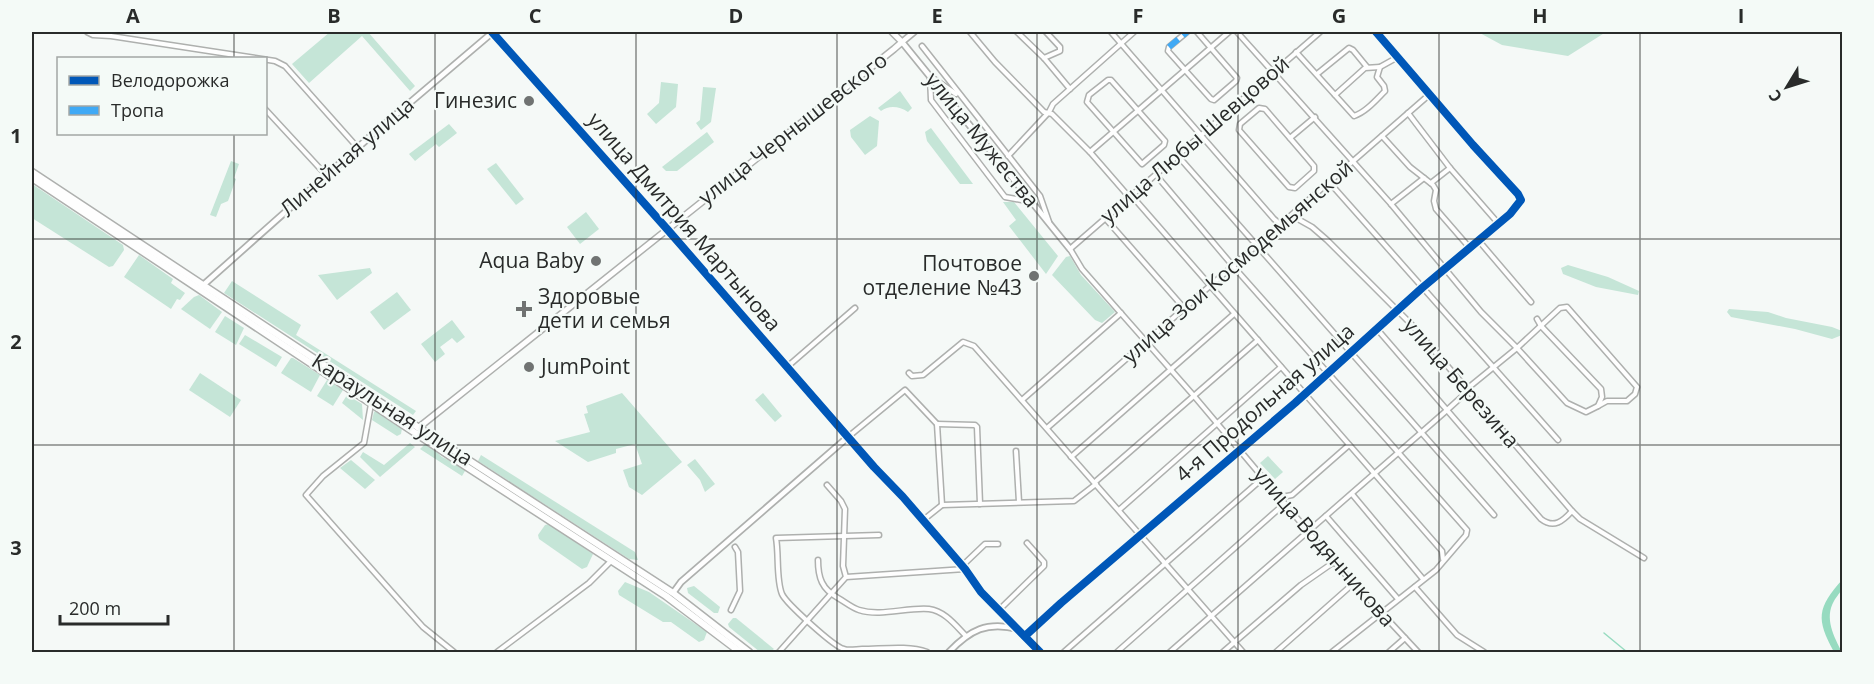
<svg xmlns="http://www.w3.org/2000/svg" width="1874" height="684" font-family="'Open Sans',sans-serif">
<rect width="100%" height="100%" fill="#f5f9f7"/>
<g fill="#c5e5d7">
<path d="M330,32h38l47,54 -5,5 -48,-55 -53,47 -17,-19z"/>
<path d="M1478,32h128l-38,24 -66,-11z"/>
<path d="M661,82l17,2 -2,23 -20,17 -9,-10 12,-11z"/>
<path d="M703,87l13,1 -5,34 -10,8 -5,-7 4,-3z"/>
<path d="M900,91l12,17 -4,4c-9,-6 -19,-7 -27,-1l-3,-3z"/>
<path d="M870,116l9,5 -2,25 -12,9 -14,-18 -1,-7z"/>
<path d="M449,124l8,9 -18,14 -3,-3 -21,17 -6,-7z"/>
<path d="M931,128l42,56h-13l-33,-43 -2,-9z"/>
<path d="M707,132l7,10 -37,29h-11l-4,-4z"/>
<path d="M231,161l8,3 -5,14 2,1 -8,22 -7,3 -5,13 -6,-2z"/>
<path d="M496,163l28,36 -8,6 -29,-36z"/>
<path d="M32,184l91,61 1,5 -11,16 -4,1 -77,-49z"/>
<path d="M1003,202h11l44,54 -12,18 -37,-48 7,-6z"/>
<path d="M586,212l13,17 -19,15 -13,-17z"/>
<path d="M139,255l34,24 -2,4 14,10 -5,7 -3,-1 -6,10 -47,-32z"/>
<path d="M1070,256l11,19 34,37 -13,11 -7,-3 -43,-45 14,-18z"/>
<path d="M1568,265l40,12 31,14 -1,4 -42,-8 -33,-13 -2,-6z"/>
<path d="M370,268l2,5 -35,27 -19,-25z"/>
<path d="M232,281l69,44 -5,10 120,76 -3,4 -189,-122z"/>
<path d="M397,292l14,18 -27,20 -14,-18z"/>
<path d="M199,295l23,17 -12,17 -29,-20 13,-12z"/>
<path d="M1729,309l39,3 18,6 46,9 10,4v4l-10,4 -37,-10 -64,-12 -4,-5z"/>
<path d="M225,316l19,12 -8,17 -21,-13z"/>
<path d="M452,320l13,17 -8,6 -5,-5 -12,9 5,7 -10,8 -14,-18z"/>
<path d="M245,335l37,22 -6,10 -37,-23z"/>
<path d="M291,358h2l27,17 -9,17 -30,-19z"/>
<path d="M200,373l41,27 -11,17 -41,-27z"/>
<path d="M327,380l16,10 -10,16 -16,-10z"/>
<path d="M622,393l60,69 -40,33 -13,-8 -6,-17 19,-6 -7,-20 -19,5v4l-28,9 -33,-21 35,-9 -6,-18 4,-1 -2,-7z"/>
<path d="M763,393l19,23 -7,6 -20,-22z"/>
<path d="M347,395l15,9 1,16 -21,-17z"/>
<path d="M376,411l26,17 -1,6 -4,2 -25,-16 2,-8z"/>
<path d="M410,443l5,4 -35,30 -20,-20 3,-5 21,13z"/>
<path d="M426,443l16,14 22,11 1,3 -3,5 -42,-27z"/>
<path d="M481,455l154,97 3,8 -9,-1 -151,-98z"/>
<path d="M1268,456l15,16 -8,7 -15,-16z"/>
<path d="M695,459l20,25 -10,8 -5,-12 -13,-15z"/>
<path d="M351,460l24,20 -10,9 -25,-21z"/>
<path d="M549,524l44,30 -6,13 -5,2 -43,-30 -1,-4 7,-10z"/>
<path d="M625,582l24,10 58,40 -3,8 -5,2 -28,-20h-8l-44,-27 -1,-4z"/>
<path d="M694,586l26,21 -2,6h-4l-26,-20 -1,-5z"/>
<path d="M733,618h3l38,31 -4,3h-10l-31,-25 -1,-3z"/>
</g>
<path fill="#97dbc0" d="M1842,580c1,12 -2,11 -8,21 -10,17 0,36 8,51h-8c-18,-33 -17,-44 8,-72z"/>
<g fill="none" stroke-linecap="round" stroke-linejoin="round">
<path stroke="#97dbc0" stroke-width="1.5" d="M1604,633l23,19"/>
<g stroke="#aeb0ae" stroke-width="7">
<g id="minor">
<path d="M87,32l6,3 18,1 164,25 10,5 73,82"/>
<path d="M970,32l25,30 49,50 8,2 38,38 40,46"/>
<path d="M1017,32l27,26 26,31"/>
<path d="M1111,32l163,187 6,5 16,-6 16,9 15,13 86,86 159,185 8,8 64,39"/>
<path d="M1187,32l-18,15 -1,4 43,48 3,1 22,-19 1,-3 -40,-46"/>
<path d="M1237,32l154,172 90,108 36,36 50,55 19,9 12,-6 4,-9 -1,-8 -60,-63 -4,-7"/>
<path d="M1320,32l-250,217 12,20 112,127 140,166 84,90"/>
<path d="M922,46l118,150 9,26"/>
<path d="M1296,52l58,64c12,-4 22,-16 31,-25l-1,-5 -7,-9 3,-10 18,-10"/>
<path d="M1044,58l16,-7v-4l-14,-15"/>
<path d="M1317,74l32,-26 4,2 14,17"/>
<path d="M930,77l1,23 74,97 27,5"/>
<path d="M933,78l23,16"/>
<path d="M1108,80h3l54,61 -1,4 -22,19 -55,-62 2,-7z"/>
<path d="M1335,95l30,-27 15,-1"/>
<path d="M1259,108l6,1 49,57v5l-19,17 -6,-1 -50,-57 1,-6z"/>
<path d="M266,110l60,65"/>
<path d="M1408,113l42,55 48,55"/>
<path d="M1382,136l28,31 23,18 3,5 -2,11 2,8 33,38"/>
<path d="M1290,138l25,-21"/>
<path d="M1090,152l139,-120"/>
<path d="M1008,156l41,-44 4,-8 81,-72"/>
<path d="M1178,156l316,359"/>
<path d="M1156,175l77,91 234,264 -1,5 -30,35 -104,82"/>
<path d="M1329,182l229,258"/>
<path d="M1431,183l19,-15"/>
<path d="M1132,196l310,355 1,8"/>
<path d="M1391,204l33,-26"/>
<path d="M1105,218l79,90"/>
<path d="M1479,241l52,61"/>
<path d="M1377,329l164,190c13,10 22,2 31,-8"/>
<path d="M787,367l68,-59"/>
<path d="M909,373l3,3 11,-1 40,-33 11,4 269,306"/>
<path d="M1022,400l99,-87"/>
<path d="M371,404l-7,39 -41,33 -17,19 100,113 17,19 31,25"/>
<path d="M937,424l38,1 2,2 3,77"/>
<path d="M1047,428l383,-334"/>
<path d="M1016,451l3,51"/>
<path d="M1071,457l163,-143"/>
<path d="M1095,482l163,-142"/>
<path d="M827,485l14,16 4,8 -2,57 3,11"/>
<path d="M1352,494l71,85"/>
<path d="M942,505l-5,-81 -32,-34 -57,47 55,60 62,72 16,23 59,60"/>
<path d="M1119,510l162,-143"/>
<path d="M1326,516l72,83"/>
<path d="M922,521l20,-16 132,-4 22,-17"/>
<path d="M879,535l-103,3c3,16 0,42 6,56 4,9 52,53 62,55 5,2 13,0 18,0 20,0 46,-4 65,3"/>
<path d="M818,560c0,18 4,29 20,38 7,4 14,10 21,12 22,7 48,-3 70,-1 16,2 27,17 37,27"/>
<path d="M962,566l23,-22h13"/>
<path d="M1415,587l42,48 27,17"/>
<path d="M731,610l9,-19 -2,-39 -3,-5"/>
<path d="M999,610l45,-44v-4l-17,-19"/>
<path d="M1025,636l36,-33 234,-200 127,-115 88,-74 11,-14 -3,-6 -45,-49 -97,-113"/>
<path d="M497,652l92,-69 22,-22"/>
<path d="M779,652l67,-75 119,-8"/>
<path d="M1064,652l199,-174"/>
<path d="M1117,652l166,-147 -1,-8 10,-2 57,-50"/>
<path d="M1170,652l276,-241 22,-20v-3l49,-40 43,-40 7,-1 70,80 -2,7 -8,7h-20l-9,5"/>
<path d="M1223,652l78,-67 33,-23"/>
<path d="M1276,652l78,-69"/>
<path d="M1389,652l16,-14"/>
</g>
</g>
<g stroke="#aeb0ae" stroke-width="8">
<g id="tertiary">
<path d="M492,32l175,197 181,208 -167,145 -8,11"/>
<path d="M914,32l-12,10 168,207"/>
<path d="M201,287l172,-153 120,-102"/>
<path d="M949,652c21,-22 38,-31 69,-23"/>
</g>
</g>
<g stroke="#aeb0ae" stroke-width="8">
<path id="secondary" d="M418,428l476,-379 8,-7 -10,-10"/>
</g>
<g stroke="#aeb0ae" stroke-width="9">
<g id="primary">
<path d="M32,172l378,250 263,171 76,59"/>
<path d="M32,178l418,278 216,140 74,56"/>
</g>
</g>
<use href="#minor" stroke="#fefefe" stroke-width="4"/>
<use href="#tertiary" stroke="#fefefe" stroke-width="4.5"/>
<use href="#secondary" stroke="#fefefe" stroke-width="5"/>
<use href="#primary" stroke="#fefefe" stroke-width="6"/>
<path stroke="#3fa9f5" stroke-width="6" stroke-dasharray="12 6" stroke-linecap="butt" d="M1169,47l18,-15"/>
<g stroke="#f4faf7" stroke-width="11">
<g id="cycleway">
<path d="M492,32l175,197 207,238 29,30 62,72 16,23 59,60"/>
<path d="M1025,636l36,-33 234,-200 127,-115 88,-74 11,-14 -3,-6 -45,-49 -97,-113"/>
</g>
</g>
<use href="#cycleway" stroke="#0057b8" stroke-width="8"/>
</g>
<path fill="none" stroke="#292b2a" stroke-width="1.5" stroke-opacity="0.55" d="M234,32v26M435,32v620M636,32v620M837,32v620M1037,32v620M1238,32v620M1439,32v620M1640,32v620M234,134v518M32,239h1810M32,445h1810"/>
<g fill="#707372" stroke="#f4faf7" stroke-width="2">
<circle cx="529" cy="101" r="6"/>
<circle cx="596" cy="261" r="6"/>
<circle cx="1034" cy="276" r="6"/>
<path d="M521 300h6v6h6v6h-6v6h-6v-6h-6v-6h6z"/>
<circle cx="529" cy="367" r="6"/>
</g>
<g text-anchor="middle" stroke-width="4.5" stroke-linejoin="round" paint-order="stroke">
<g font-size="21" fill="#292b2a" stroke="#f4faf7" text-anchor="end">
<text x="517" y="108">Гинезис</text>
<text x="584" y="268">Aqua Baby</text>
<text x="1022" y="271">Почтовое<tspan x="1022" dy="24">отделение №43</tspan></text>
<text x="538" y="304" text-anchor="start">Здоровые<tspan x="538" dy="24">дети и семья</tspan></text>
<text x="541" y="374" text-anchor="start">JumPoint</text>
</g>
<g font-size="21" fill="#292b2a" stroke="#f4faf7">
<text transform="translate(793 129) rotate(-38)" y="7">улица Чернышевского</text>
<text transform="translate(982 140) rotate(51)" y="7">улица Мужества</text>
<text transform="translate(1195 140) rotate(-41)" y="7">улица Любы Шевцовой</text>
<text transform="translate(347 157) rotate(-41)" y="7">Линейная улица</text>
<text transform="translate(684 222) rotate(49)" y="7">улица Дмитрия Мартынова</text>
<text transform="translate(1238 262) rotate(-41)" y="7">улица Зои Космодемьянской</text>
<text transform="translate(1461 383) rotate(49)" y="7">улица Березина</text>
<text transform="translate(1265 403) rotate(-41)" y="7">4-я Продольная улица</text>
<text transform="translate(392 410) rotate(33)" y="7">Караульная улица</text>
<text transform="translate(1324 547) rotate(49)" y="7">улица Водянникова</text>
</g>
</g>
<rect width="1874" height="684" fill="none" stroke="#f4faf7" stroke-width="66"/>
<rect x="57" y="57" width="210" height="78" fill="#f4faf7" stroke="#a3a7a5" stroke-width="1.5"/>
<rect x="69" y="76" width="30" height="9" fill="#0057b8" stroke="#a3a7a5" stroke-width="1.5"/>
<text x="111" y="87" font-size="18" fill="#292b2a">Велодорожка</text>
<rect x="69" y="106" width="30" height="9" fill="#3fa9f5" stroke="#a3a7a5" stroke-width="1.5"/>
<text x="111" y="117" font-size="18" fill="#292b2a">Тропа</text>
<g transform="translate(1787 87) rotate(232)" stroke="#f4faf7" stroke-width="4.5" paint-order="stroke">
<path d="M0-4.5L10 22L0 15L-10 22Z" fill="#292b2a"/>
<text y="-9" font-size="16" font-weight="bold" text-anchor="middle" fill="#292b2a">С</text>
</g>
<path d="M60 615v9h108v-9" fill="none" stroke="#292b2a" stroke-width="3"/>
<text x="69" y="615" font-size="18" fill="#292b2a" stroke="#f4faf7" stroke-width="4.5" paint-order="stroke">200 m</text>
<rect x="33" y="33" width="1808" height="618" fill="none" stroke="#292b2a" stroke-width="2"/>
<g font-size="20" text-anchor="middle" font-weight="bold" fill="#292b2a">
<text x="133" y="23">A</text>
<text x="334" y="23">B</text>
<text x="535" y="23">C</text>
<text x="736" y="23">D</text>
<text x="937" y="23">E</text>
<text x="1138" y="23">F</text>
<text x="1339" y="23">G</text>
<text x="1540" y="23">H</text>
<text x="1741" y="23">I</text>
<text x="16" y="143">1</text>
<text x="16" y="349">2</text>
<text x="16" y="555">3</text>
</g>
</svg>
